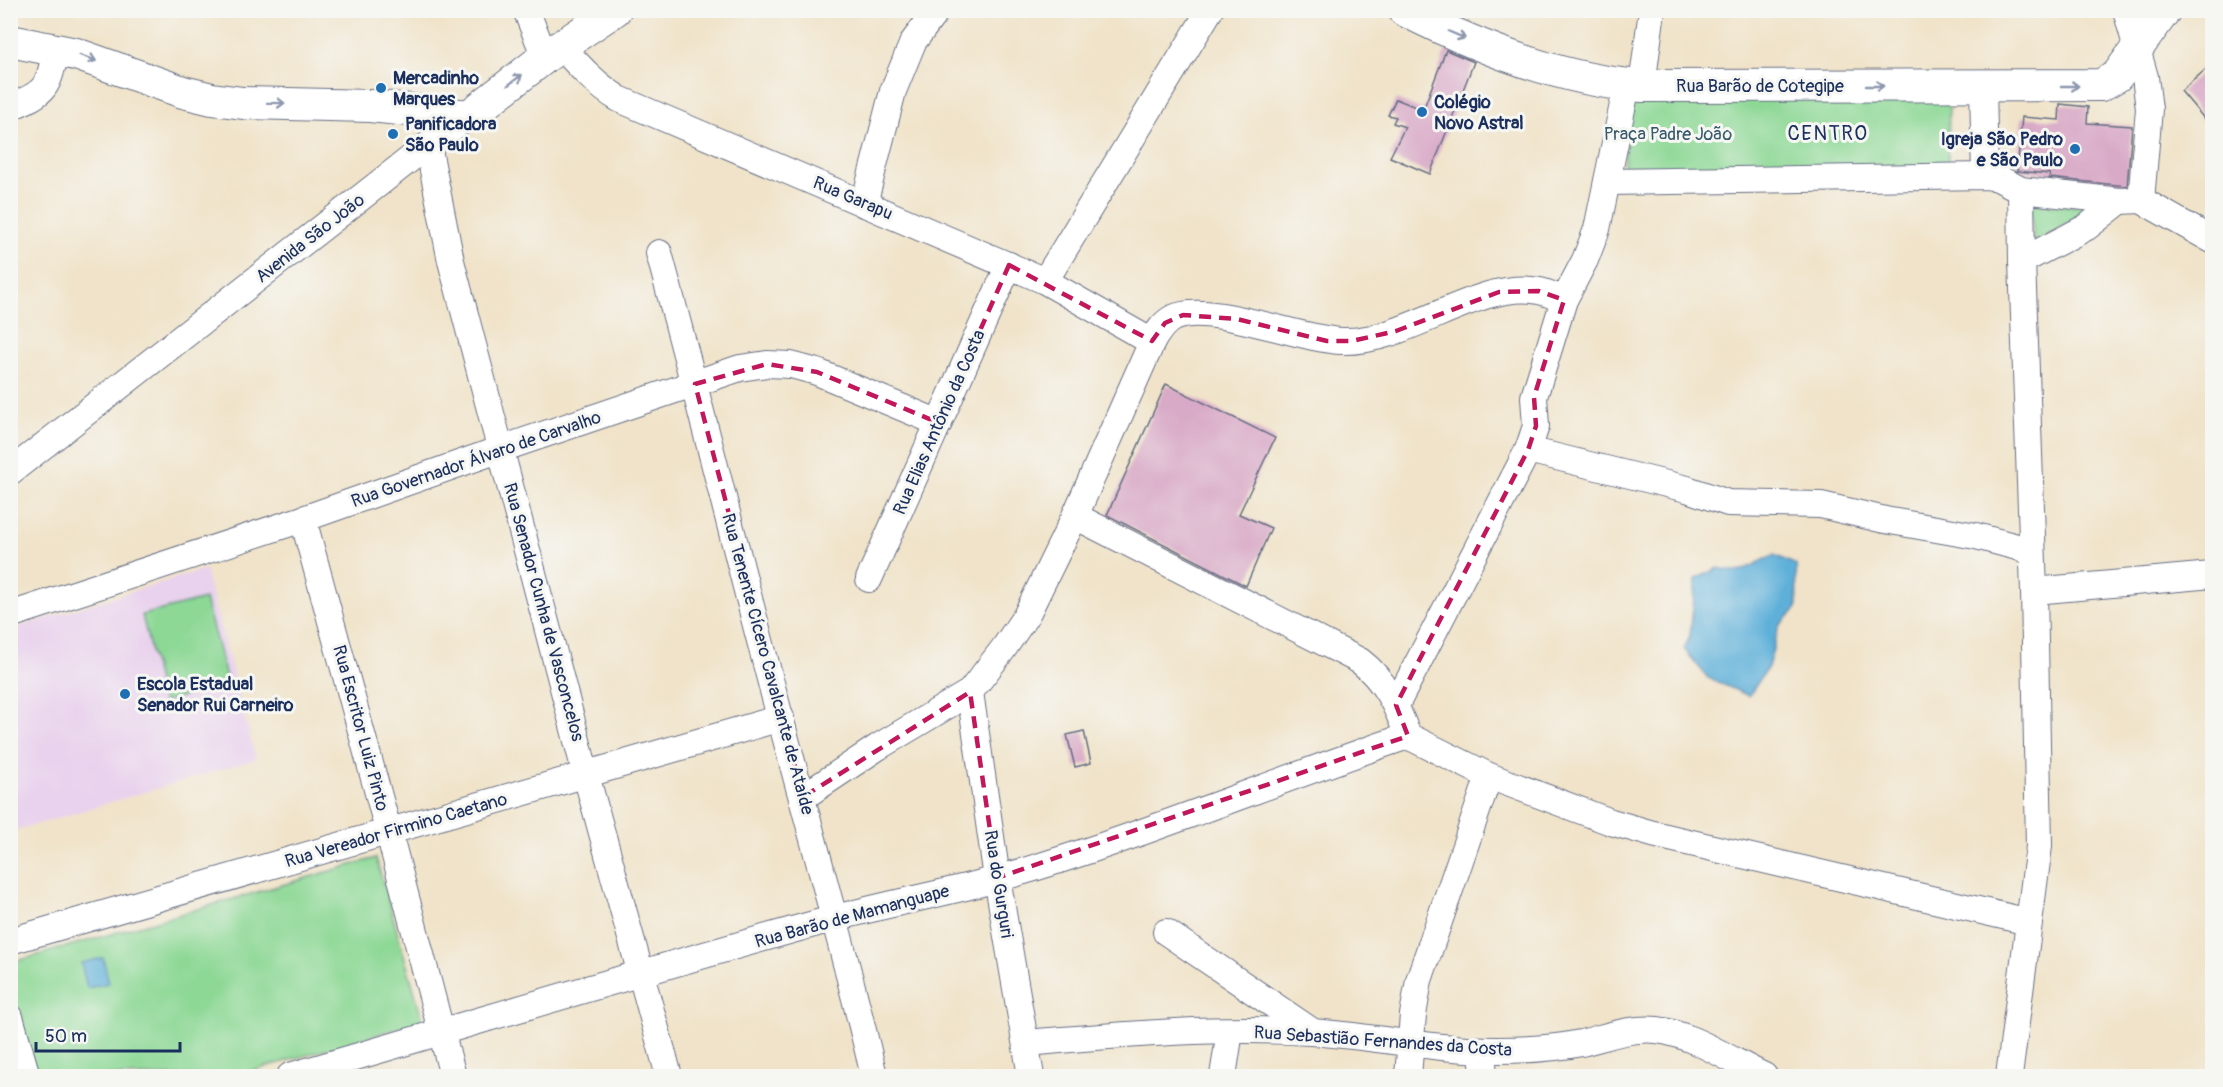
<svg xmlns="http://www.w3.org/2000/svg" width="2223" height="1087" font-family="Pangolin,sans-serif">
<rect width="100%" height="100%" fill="#f6f6f2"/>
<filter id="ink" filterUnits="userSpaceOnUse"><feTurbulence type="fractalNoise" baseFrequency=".0167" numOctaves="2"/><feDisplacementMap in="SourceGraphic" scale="12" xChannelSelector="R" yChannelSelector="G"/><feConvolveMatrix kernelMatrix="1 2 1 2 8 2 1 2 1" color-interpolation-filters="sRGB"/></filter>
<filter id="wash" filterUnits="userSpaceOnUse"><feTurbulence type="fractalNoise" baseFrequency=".008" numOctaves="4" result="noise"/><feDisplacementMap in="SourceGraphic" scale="24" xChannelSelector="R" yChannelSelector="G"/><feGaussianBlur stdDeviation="1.35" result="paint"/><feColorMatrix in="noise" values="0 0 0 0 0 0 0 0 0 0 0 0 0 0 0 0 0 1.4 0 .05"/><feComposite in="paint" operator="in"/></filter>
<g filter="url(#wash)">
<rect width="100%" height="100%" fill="#f0e3c9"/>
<path fill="#e9d2ed" d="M205,569l51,190 -245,73v-203z"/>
<g fill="#8dd895" stroke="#54847a" stroke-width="1.5">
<path d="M1949,92l-1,79 -326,4 10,-81z"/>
<path d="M2034,204l61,3 -61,36 -3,-35z"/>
<path d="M205,599l23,85 -65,18 -21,-87z"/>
<path d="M376,858l47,163 -188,55h-199l-25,-91 -1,-22z"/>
</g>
<g fill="#5eb0d9" stroke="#3c709c" stroke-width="1.5">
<path d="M1774,555l22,10 1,43 -18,18 -11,41 -19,29 -41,-18 -24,-29 6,-14 6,-56 22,-11 21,4z"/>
<path d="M103,958l6,25 -22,5 -6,-25z"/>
</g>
<g id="blocks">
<g fill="#d9aac7">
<path d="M1446,50l28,12 -44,112 -40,-17 15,-30 -12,-4 3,-6 -8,-2 8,-16 27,11z"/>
<path d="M2212,64v64l-31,-37z"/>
<path d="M2060,104l28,3 -1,16 45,3 -5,60 -78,-8 1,-4 -33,-3 5,-54 37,3z"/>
<path d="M1166,384l109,54 -36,76 32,14 -25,58 -139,-71z"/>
<path d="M1084,731l7,32 -16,4 -8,-32z"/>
</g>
</g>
</g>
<g filter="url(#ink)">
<use href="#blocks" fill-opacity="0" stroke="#666e83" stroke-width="1.5"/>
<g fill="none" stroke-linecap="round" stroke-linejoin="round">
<g stroke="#666e83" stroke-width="28">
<g id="minor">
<path d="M526,10l19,47"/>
<path d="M2126,10l19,67 4,32 -8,91"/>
<path d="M562,47c18,20 34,38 57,52l426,182 107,61"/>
<path d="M1642,86l10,-76"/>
<path d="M1983,86l2,90"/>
<path d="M10,107c38,-15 38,-20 46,-58"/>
<path d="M428,145l23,116 135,514 83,301"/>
<path d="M1607,182l378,-6 13,2 23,12 99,11 21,-1"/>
<path d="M2141,200l71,40"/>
<path d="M864,204l29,-113 20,-49 24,-32"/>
<path d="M659,253c42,154 80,310 121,464 32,120 66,239 94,359"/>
<path d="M2022,261l65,-34 33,-26"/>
<path d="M1045,281l165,-271"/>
<path d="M1528,450l159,39 41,14 93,2 64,15 91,16 56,15"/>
<path d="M10,472l418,-327 41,-29"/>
<path d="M1075,516l285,145c25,19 37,46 48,75l81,40 122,46 42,12 376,88"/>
<path d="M303,519l86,314 64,243"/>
<path d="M869,579l140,-314"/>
<path d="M2034,591l178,-16"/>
<path d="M10,615l293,-96 198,-70 239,-81 27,-4 24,1 26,7 122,51"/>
<path d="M970,692l27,186 34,198"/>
<path d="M1396,705l132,-255 8,-24 -2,-29 30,-97 21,-40 12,-31 30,-144"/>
<path d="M803,797l75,-50 92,-55 34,-44 23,-34 48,-98 77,-174c5,-9 11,-19 21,-24 36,-17 127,22 169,23 66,2 136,-62 197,-50 8,1 17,6 25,9"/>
<path d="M1166,932l147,100"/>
<path d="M10,941l771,-223"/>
<path d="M10,1017l17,59"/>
<path d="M1026,1043c94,-8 190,-17 285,-11 61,4 124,18 185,18 29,0 57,-1 85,-7 25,-6 50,-16 76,-13 35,4 75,31 107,46"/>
<path d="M1482,1050l2,26"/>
<path d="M290,1076c180,-52 360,-107 542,-157 54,-15 110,-25 165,-40 140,-40 274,-97 411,-143"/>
<path d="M1223,1076l7,-45"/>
<path d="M1408,1076l5,-61 6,-35 70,-204"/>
<path d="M2009,1076l30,-230 -5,-255 -12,-330 -1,-71"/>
</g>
</g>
<g stroke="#666e83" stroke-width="34">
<g id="major">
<path d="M1404,10c73,37 157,71 238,76l459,-1 16,-9 48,-66"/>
<path d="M10,41l66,13 107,38 29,7 31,4 127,3 99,10 76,-59 70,-47"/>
</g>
</g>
<g stroke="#666e83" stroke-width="4" stroke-dasharray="1.5 4.5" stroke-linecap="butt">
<path d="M879,10h6"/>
<path d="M899,10l7,9"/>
</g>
<use href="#minor" stroke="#fff" stroke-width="26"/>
<use href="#major" stroke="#fff" stroke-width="32"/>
</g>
<defs><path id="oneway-shaft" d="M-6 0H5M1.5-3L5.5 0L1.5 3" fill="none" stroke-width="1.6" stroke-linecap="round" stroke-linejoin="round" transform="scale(1.5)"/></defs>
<g stroke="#8d97ae">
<use href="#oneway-shaft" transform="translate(1457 35) rotate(23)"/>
<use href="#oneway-shaft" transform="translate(88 58) rotate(20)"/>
<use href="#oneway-shaft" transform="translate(515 80) rotate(-37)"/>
<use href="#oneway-shaft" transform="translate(1875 86)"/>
<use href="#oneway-shaft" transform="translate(2070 86)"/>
<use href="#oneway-shaft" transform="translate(276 103) rotate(1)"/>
</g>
</g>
<path fill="none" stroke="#c2185b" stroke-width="4.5" stroke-dasharray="12 8" stroke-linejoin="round" d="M1009,265l143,76 13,-18 18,-8 54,4 90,22h25l44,-10 103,-39 40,-1 25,9 -30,97 2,29 -8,24 -132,255 12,31 -411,142 -27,-186 -167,105 -108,-413 72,-20 50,8 122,51z"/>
<g fill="#1f6fb2" stroke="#f6f6f2" stroke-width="2">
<circle cx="381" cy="88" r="6"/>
<circle cx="1422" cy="112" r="6"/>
<circle cx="393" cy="134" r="6"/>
<circle cx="2075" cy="149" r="6"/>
<circle cx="125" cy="694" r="6"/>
</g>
<g text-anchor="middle" stroke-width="6" stroke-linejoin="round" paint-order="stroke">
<g font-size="18" font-weight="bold" fill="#1b2f5e" stroke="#f6f6f2" text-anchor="start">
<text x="393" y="84">Mercadinho<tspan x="393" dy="21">Marques</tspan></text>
<text x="1434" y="108">Colégio<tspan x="1434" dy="21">Novo Astral</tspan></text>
<text x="405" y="130">Panificadora<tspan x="405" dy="21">São Paulo</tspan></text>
<text x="2063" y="145" text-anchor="end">Igreja São Pedro<tspan x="2063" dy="21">e São Paulo</tspan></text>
<text x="137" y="690">Escola Estadual<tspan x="137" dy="21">Senador Rui Carneiro</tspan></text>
</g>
<g font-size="18" fill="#1b2f5e" stroke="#f6f6f2">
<text x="1760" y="92">Rua Barão de Cotegipe</text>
<text transform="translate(853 198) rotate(23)" y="6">Rua Garapu</text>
<text transform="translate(310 238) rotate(-38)" y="6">Avenida São João</text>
<text transform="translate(939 422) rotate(-66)" y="6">Rua Elias Antônio da Costa</text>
<text transform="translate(476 459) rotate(-19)" y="6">Rua Governador Álvaro de Carvalho</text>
<text transform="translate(544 612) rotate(75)" y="6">Rua Senador Cunha de Vasconcelos</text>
<text transform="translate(768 664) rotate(75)" y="6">Rua Tenente Cícero Cavalcante de Ataíde</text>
<text transform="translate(361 728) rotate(75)" y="6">Rua Escritor Luiz Pinto</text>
<text transform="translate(396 830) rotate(-16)" y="6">Rua Vereador Firmino Caetano</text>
<text transform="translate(999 884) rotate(81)" y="6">Rua do Gurguri</text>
<text transform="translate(852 916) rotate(-15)" y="6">Rua Barão de Mamanguape</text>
<text transform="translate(1383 1041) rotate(4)" y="6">Rua Sebastião Fernandes da Costa</text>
</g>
<g font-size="18" fill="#38596c" stroke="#f6f6f2">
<text x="1668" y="140">Praça Padre João</text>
</g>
<g font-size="20" letter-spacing="1.5" fill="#1b2f5e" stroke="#f6f6f2">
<text x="1828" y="140">CENTRO</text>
</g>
</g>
<rect width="2223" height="1087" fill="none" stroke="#f6f6f2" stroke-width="36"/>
<path d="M36 1042v9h144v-9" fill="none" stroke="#1b2f5e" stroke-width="3"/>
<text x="45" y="1042" font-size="18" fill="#1b2f5e" stroke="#f6f6f2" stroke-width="4.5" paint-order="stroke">50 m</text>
</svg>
